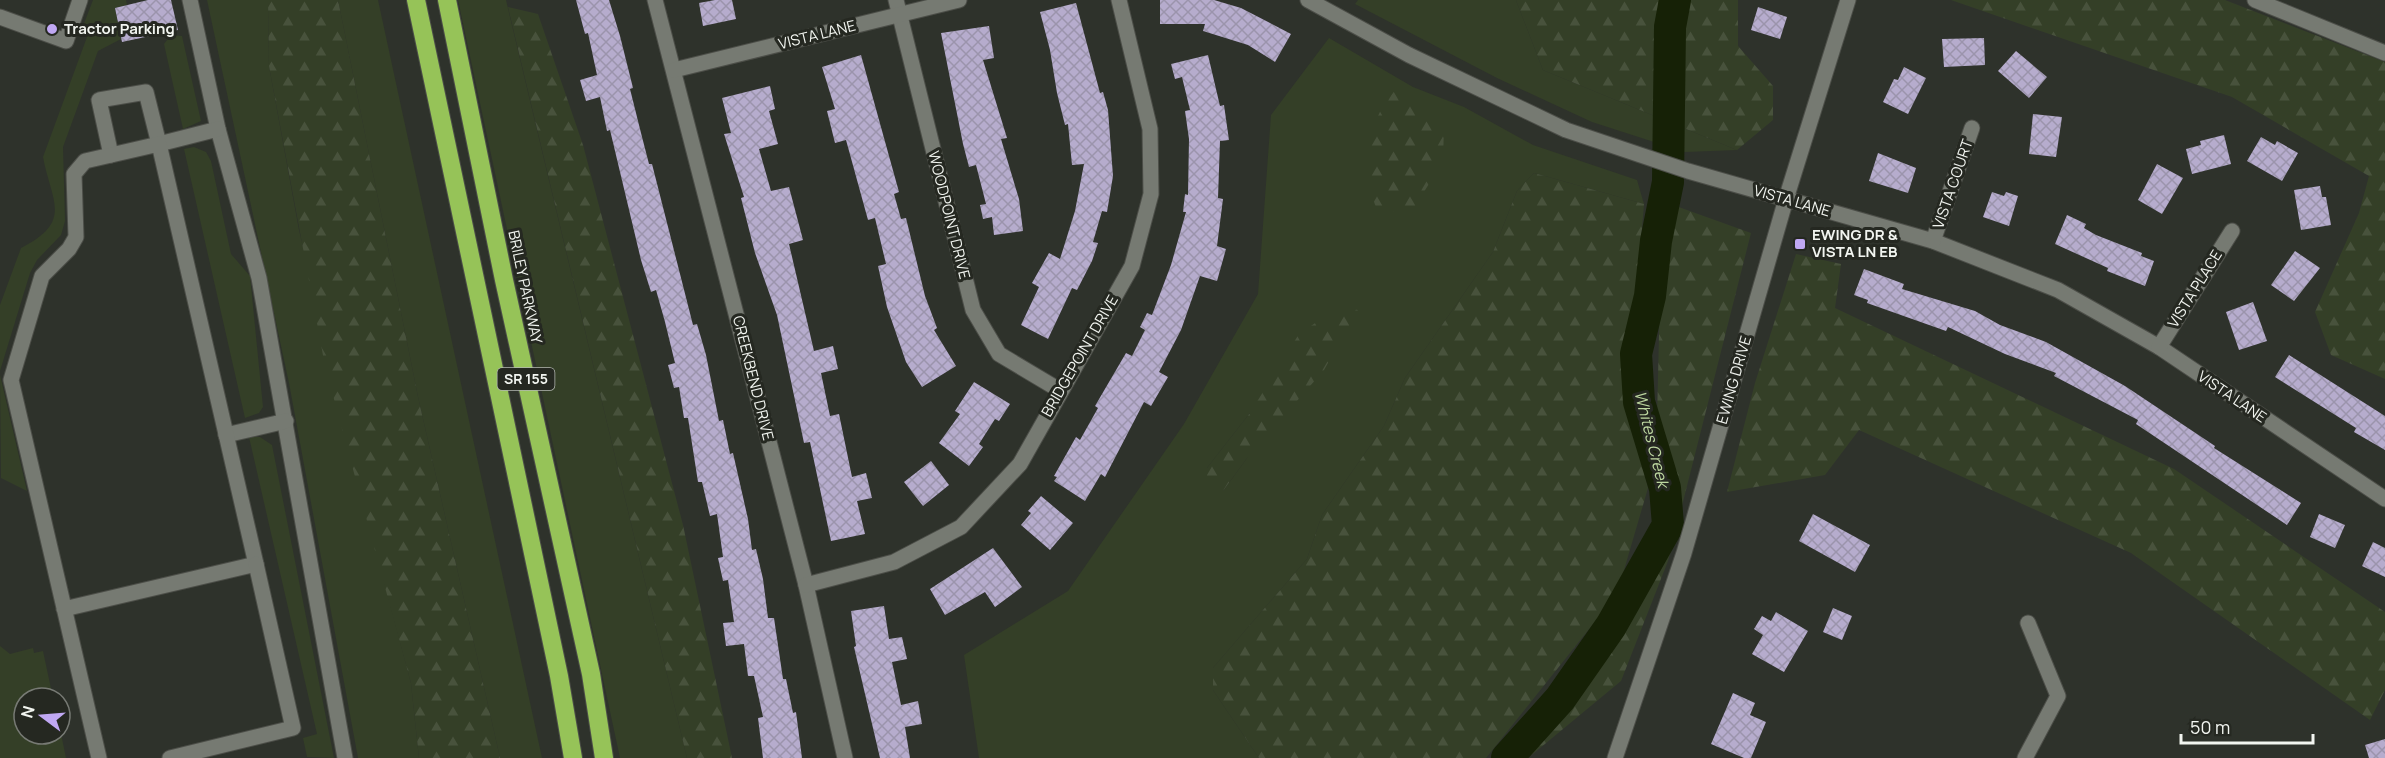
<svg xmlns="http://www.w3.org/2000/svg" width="2385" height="758" font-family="Manrope,sans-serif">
<defs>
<pattern id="forest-firs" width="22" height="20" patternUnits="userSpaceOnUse" patternTransform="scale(1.5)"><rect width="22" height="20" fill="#343f27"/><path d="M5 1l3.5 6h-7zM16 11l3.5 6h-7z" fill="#48523c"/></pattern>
<pattern id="building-cross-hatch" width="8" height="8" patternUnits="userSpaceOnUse" patternTransform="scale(1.5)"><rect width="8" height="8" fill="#b6accd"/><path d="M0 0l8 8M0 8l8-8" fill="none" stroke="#9b94ac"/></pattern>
</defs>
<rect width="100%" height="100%" fill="#2e322b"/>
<g fill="#343f27" fill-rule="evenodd">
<path d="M93,0h33l1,5 -12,3 6,31 -23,12 -35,96 2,74 -4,14 -24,25 -7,13 -30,98v-66l21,-57c53,-27 30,-47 22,-91l44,-120 -7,-3z"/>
<path d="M207,0h61l1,66 30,164 77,321 35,132 8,75h-61l-69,-375z"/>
<path d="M338,0h40l164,758h-42l-82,-361z"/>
<path d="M458,0h48l181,758h-67z"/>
<path d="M1358,0h158l27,70 194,80 -52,2 -93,-30 -95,-44 -142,-74z"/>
<path d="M171,35l11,1 19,85 -18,8 -19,-85z"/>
<path d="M1329,38l84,49 51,20 69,38 104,35 7,24 -110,-31 -17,18 -24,61 -88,126 -21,48 -62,89 -15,44 -94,109v22l46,68h-280l-15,-103 104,-64 116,-167 74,-130 13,-179zM1250,413l-3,45 -24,33 -16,-23z"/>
<path d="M194,147l12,5 5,9 20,93 19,22 13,131 -4,6 -14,5 -61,-269z"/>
<path d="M0,375l27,116 -26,-13z"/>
<path d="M249,437h11l12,8 62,313 -27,-1 -4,-19 14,-4z"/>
<path d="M0,646l10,8 23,-6 1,5 9,-2 10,47h-29v36h36v-5l6,29h-66z"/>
</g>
<g fill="url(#forest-firs)">
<path d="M268,0h70l80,397 82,361h-81l-8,-75 -86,-317 -56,-300z"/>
<path d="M1516,0h222v46l35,40v34l-36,30 -194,-80z"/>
<path d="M1951,0h274l160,62v317l-54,-24 -16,-43 44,-99 10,-37 -137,-79z"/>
<path d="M508,7l30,7 45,131 100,380 49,233h-45z"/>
<path d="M1401,84l43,41 -1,36 -32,52 -34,-3c-18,-46 -11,-91 24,-126z"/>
<path d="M1534,173l110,31 -6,73 -16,106 26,105 -31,106 -131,164h-227l-46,-68v-22l94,-109 15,-44 62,-89 21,-48 88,-126 24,-61z"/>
<path d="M1673,205l78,28 -83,328 -47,120 -93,77h-9l81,-93 60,-102 15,-55 -18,-88 3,-127z"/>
<path d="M1796,254l45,10 -6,44 339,161 211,143v78l-15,30 -239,-167 -272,-123 -34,45 -98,17 28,-109z"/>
<path d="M1339,307l19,3 -34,60 -77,88 -24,33 -17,-2 1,-21 43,-55 49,-79z"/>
</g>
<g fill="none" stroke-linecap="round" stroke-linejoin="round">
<path stroke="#162106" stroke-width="32" d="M1507,758l53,-59 51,-73 57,-101 -3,-37 -26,-86 -3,-48 14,-58 6,-55 12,-59 2,-155 5,-27"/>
</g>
<g fill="url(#building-cross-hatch)">
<path d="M148,0h23l7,30 -56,12 -7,-34z"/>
<path d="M576,0h33l11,36 13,52 -3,1 11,44 8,31h3l41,161 4,-1 9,31 13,66 4,-1 7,34 3,-1 15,66 4,31 4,-1 7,30 5,39h6l9,61h3l7,34 3,-1 6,46h-39l-5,-40 5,-1 -9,-41h-6l-4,-32 -18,2 -3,-23 11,-1 -6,-42 -5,1 -5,-23 5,-1 -6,-43 -7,2 -8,-34h-4l-10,-64h-4l-5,-31 -5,1 -6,-23 7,-2 -10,-41 -9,-32 -5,2 -10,-32 -31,-130 -3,1 -7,-34 -14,4 -6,-21 17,-5 -9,-42 -3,1z"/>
<path d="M715,0h17l4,19 -33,7 -4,-23z"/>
<path d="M1160,0h54l27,8 50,26 -16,28 -27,-17 -45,-14 2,-7h-45z"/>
<path d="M1076,3l24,90 3,-1 5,18 5,66 -6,36 -5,-1 -9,31 5,1 -6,18 -15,29 -5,-2 -24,51 -27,-14 18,-38 -7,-4 17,-30 11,6 15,-48 9,-47 -12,1 -4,-41 -3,1 -8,-32 -7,-43 -10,-38z"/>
<path d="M1758,7l29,10 -7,22 -29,-9z"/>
<path d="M989,26l5,32 -11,2 24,78 -6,1 18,60 4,32 -29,4 -2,-18 -9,2 -3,-14 6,-1 -10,-39 -7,2 -6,-23 -22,-111z"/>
<path d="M1984,38l1,27 -41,2 -2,-28z"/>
<path d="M2016,51l31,26 -18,21 -31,-27z"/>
<path d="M861,55l38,137 -5,2 7,25 5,-1 19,78 12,32 -3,2 22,36 -34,21 -16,-25 -19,-55 -9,-41 8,-2 -11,-46 -7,2 -22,-80 -11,3 -8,-32 8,-2 -13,-42z"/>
<path d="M1208,55l12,51 4,-1 5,35 -9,1 -2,57 5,1 -6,47 9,3 -9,32 -17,-5 -19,54 -22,42 9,5 -17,29 -7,-4 -39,75 -4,-3 -16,27 -31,-20 3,-4 -3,-1 22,-39 4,3 18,-32 -3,-2 31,-53 6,3 13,-26 -5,-3 7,-14 5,2 19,-50 15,-53h-3l2,-18 3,1 1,-56 -4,-28 5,-1 -8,-33 -7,2 -4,-15z"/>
<path d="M1904,67l22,11 -18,36 -25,-12 11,-23 4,1z"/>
<path d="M770,86l5,23 -6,2 9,33 -19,5 12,42 18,-4 14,53 -14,4 25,107 19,-5 5,23 -17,4 9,43 9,-2 13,63 14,-4 6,25 -15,3 8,33 -34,7 -21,-99 -6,1 -27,-128 -22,-62 -14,-55 3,-1 -20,-63 7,-1 -9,-35z"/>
<path d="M2033,114l29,3 -6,40 -27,-3z"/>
<path d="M2224,135l7,29 -39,10 -6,-25 15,-4 -1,-4z"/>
<path d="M2261,137l14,8 2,-4 21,12 -16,28 -35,-20z"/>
<path d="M1878,153l38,15 -8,25 -39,-12z"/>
<path d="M2157,164l26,14 -21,36 -24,-14z"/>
<path d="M2320,186l2,11h4l5,28 -30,5 -7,-40z"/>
<path d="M1992,192l12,4 2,-4 12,4 -9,30 -26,-9z"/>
<path d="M2067,215l19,9 -2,4 12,7 46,18 -1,3 13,5 -9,25 -38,-15 1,-3 -53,-24z"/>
<path d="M2295,251l25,17 -26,33 -23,-16z"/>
<path d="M1864,269l40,15 -2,5 73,22 25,14 46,17 79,44 90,60 -1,2 87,55 -14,22 -151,-101 2,-4 -84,-44 2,-3 -51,-19 -57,-27 -2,4 -79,-28 1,-3 -14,-5z"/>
<path d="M2253,302l14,39 -28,9 -13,-38z"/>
<path d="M2289,355l96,61v34l-31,-18 2,-4 -81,-51z"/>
<path d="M974,382l36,22 -11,17 -4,-2 -16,25 4,3 -14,19 -30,-23 21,-29 -5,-3z"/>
<path d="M931,461l18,24 -26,21 -19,-24z"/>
<path d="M1041,496l32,27 -23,27 -29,-25 10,-12 -3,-2z"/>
<path d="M1813,514l57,31 -15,27 -56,-31z"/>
<path d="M2319,514l26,11 -10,23 -25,-11z"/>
<path d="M2373,542l12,6v29l-23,-11z"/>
<path d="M993,548l29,39 -27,20 -10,-15 -40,23 -15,-26z"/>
<path d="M884,606l5,33 13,-2 5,22 -15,3 9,43 17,-4 4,23 -17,3 5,31h-30l-26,-111 2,-1 -5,-35z"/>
<path d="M1833,608l19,8 -10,24 -19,-8z"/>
<path d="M1776,612l32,19 -24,41 -32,-18 11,-19 -9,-6 8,-13 9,5z"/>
<path d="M1733,693l22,10 -5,12 16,7 -15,36h-7l-33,-14z"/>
<path d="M2385,739v19h-16l-4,-13z"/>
</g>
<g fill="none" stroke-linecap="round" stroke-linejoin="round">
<g stroke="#4c4e48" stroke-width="17">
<g id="minor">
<path d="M190,0l28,129 41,149 86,480"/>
<path d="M655,0l151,585 39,173"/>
<path d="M896,0l77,310 26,44 62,37"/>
<path d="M1308,0l101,55 157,75 122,41 245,70 125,49 101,57 226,152"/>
<path d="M2255,0l130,53"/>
<path d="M0,17l66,24 14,-41"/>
<path d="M674,70l285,-70"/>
<path d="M111,155l-12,-55 47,-8 13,52 59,-15"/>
<path d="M1933,241l39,-113"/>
<path d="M2159,347l73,-116"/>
<path d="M226,435l60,-14"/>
<path d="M806,585l88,-23 67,-35 59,-63 112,-198 19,-72 -1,-65 -31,-129"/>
<path d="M64,609l192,-45 -97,-420 -74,17 -11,13 2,63 -7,12 -27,27 -31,104 88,378"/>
<path d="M170,758l123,-30 -37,-164"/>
<path d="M1615,758l69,-205 102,-354 62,-199"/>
<path d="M2025,758l33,-62 -30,-73"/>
</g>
</g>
<g stroke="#4c4e48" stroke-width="20">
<g id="highway">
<path d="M416,0l143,676 14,82"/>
<path d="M447,0l57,280 87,394 13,84"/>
</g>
</g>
<use href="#minor" stroke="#767a72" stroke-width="15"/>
<use href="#highway" stroke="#96c358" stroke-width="18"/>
</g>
<g fill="#c0a8f3" stroke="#252821" stroke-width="2">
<circle cx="52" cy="29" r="6"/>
<rect x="1794" y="238" width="12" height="12" rx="3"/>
</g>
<g text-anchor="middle" stroke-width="6" stroke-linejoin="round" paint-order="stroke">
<rect fill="#252821" stroke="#b4b8b2" stroke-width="1.5" x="497.5" y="368" width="57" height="22" rx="4.5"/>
<g font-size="14" font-weight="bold" fill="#f2f5f0">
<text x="526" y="384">SR 155</text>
</g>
<g font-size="15" font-weight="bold" fill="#f2f5f0" stroke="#252821" text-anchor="start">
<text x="64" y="34">Tractor Parking</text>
<text x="1812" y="240">EWING DR &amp;<tspan x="1812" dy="17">VISTA LN EB</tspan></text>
</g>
<g font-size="15" fill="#f2f5f0" stroke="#252821">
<text transform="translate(817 35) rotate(-14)" y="5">VISTA LANE</text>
<text transform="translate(1953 184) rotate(-71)" y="5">VISTA COURT</text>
<text transform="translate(1792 201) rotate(16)" y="5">VISTA LANE</text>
<text transform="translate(949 215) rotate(76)" y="5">WOODPOINT DRIVE</text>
<text transform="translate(525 287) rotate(78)" y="5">BRILEY PARKWAY</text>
<text transform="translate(2195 289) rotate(-58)" y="5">VISTA PLACE</text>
<text transform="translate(1080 356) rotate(-60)" y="5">BRIDGEPOINT DRIVE</text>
<text transform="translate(753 378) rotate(76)" y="5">CREEKBEND DRIVE</text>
<text transform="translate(1734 380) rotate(-74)" y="5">EWING DRIVE</text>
<text transform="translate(2232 397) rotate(34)" y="5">VISTA LANE</text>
</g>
<g font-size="16" font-style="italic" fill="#bdd7a0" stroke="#252821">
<text transform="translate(1652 439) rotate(76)" y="6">Whites Creek</text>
</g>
</g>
<g transform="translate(42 716) rotate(286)"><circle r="28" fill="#252821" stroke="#777a74" stroke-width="1.5"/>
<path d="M0-4.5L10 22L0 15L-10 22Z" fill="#c0a8f3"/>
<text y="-9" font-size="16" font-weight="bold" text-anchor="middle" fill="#f2f5f0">N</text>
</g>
<path d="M2181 734v9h132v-9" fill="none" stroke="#f2f5f0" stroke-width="3"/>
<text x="2190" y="734" font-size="18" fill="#f2f5f0" stroke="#252821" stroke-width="4.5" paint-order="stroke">50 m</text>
</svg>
